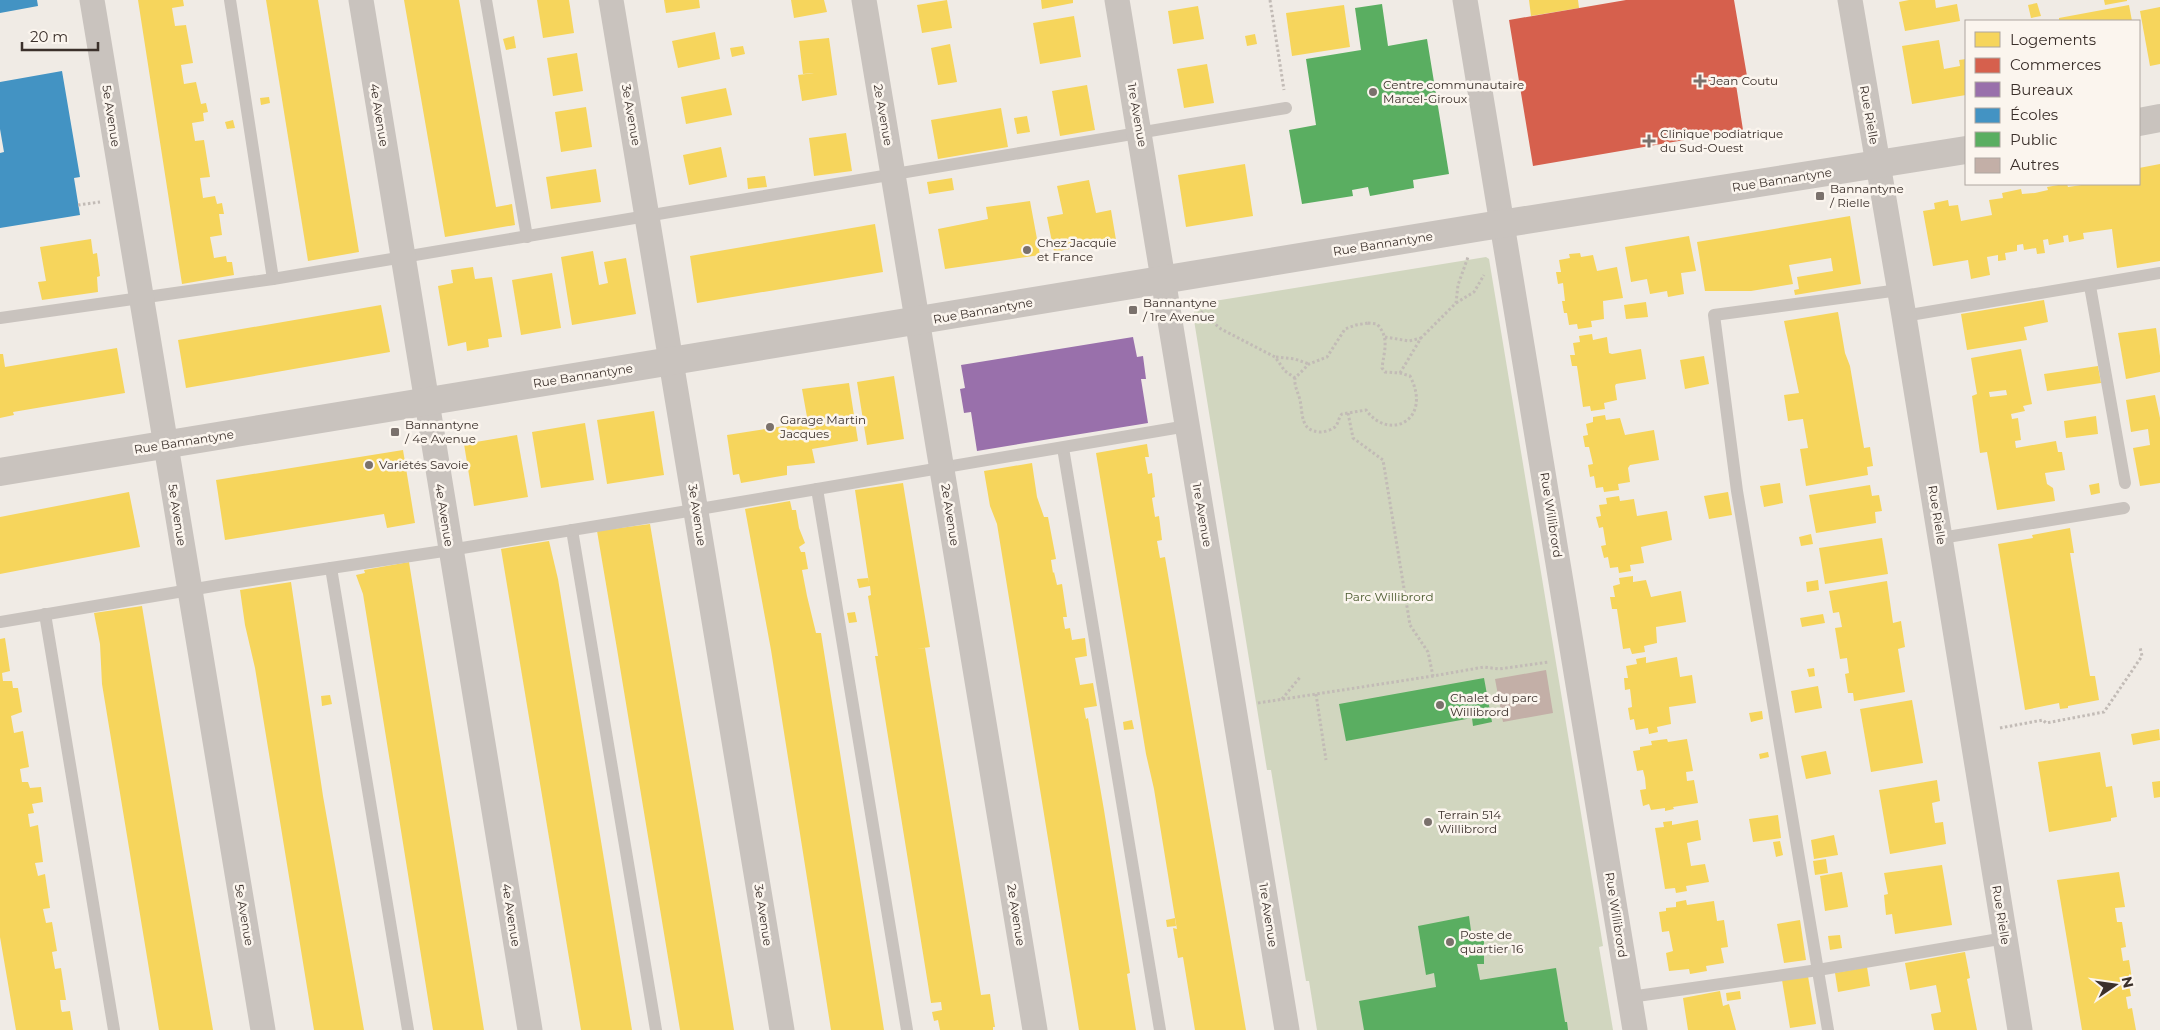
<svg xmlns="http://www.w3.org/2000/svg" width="2160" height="1030" font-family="Montserrat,sans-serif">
<rect width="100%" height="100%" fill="#f0ebe5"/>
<path fill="#d1d6bf" d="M1486,257l3,2 114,687 -4,1 14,83h-296l-8,-49h-3l-35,-211h-4l-74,-456 5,-8 10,-4z"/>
<g fill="#f6d55c" fill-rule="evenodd">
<path d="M138,0h45l1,6 -12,2 3,18 11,-1 7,38 -12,2 3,19 12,-2 5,22 5,-1 2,9 -5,1 1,8 -12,2 3,18 9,-1 6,37 -10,1 3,20 12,-2 2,8 5,-1 2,11h-5l3,21 -12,2 2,10 2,11 12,-2 1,6h5l2,13 -52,9z"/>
<path d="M266,0h52l41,252 -51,9z"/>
<path d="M404,0h55l37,207 16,-3 3,21 -70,12z"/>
<path d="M537,0h32l5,33 -31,5z"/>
<path d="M664,0h35l1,8 -34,5z"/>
<path d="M791,0h33l3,12 -33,6z"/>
<path d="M947,0l5,28 -30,5 -5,-28z"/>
<path d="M1041,0h32v3l-31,6z"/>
<path d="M1529,0h49l1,8 -48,8z"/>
<path d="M1909,0h26l1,8 21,-4 3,17 -55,10 -6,-29z"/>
<path d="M2104,0h23v1l-22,4z"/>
<path d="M2037,3l4,13 -10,2 -3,-13z"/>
<path d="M1344,5l6,42 -58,9 -6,-43z"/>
<path d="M2129,5l3,16h-73v-3z"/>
<path d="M1198,6l6,33 -31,5 -5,-33z"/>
<path d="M2160,7v57l-10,2 -10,-55z"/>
<path d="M1074,16l7,41 -41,7 -7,-41z"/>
<path d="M715,32l5,27 -42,9 -6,-27z"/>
<path d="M1255,34l2,10 -10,2 -2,-10z"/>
<path d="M514,36l2,12 -10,2 -3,-11z"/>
<path d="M829,38l8,57 -35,6 -4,-26 16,-2 -11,1 -4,-33z"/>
<path d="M1939,40l5,29 16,-3 -1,-6 7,-1v36l-54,9 -10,-58z"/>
<path d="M950,44l7,38 -19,3 -7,-37z"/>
<path d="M743,46l2,8 -13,3 -2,-9z"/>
<path d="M577,53l6,38 -30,5 -6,-38z"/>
<path d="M1207,64l7,39 -30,5 -7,-39z"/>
<path d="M1087,85l8,45 -35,6 -8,-45z"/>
<path d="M726,88l6,27 -46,9 -5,-27z"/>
<path d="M269,97l1,6 -9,2 -1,-7z"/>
<path d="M586,107l6,40 -31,5 -6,-40z"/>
<path d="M1001,108l7,39 -70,12 -7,-39z"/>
<path d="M1027,116l3,16 -13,2 -3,-16z"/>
<path d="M233,120l2,8 -8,1 -2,-7z"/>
<path d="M846,133l6,38 -38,5 -5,-38z"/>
<path d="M721,147l6,30 -38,8 -6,-30z"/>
<path d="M1245,164l8,52 -67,11 -8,-52z"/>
<path d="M2160,164v97l-43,7 -5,-39 -29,4 1,6 -15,3 -1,-7 -5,1 1,6 -15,3 -1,-6 -5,1 2,13 -8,1 -1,-6 -12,2 -1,-6 -6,1v6l-12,2 1,7 -8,1v-6l-11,2 3,18 -19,4 -3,-19 -35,6 -10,-55 12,-2 -1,-6 14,-3 1,6 9,-1 3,16 31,-6 -3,-15 14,-2 -1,-5 19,-4 1,5 13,-1 13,-3 -1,-3 17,-3h3l1,3 20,-3h51v-16z"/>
<path d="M596,169l5,33 -50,7 -5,-32z"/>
<path d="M765,176l2,11 -19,2 -1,-11z"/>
<path d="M952,178l2,12 -25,4 -2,-12z"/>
<path d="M1089,180l7,33 15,-3 5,30 -62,12 -7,-35 16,-3 -6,-28z"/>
<path d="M1030,201l10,54 -95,14 -7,-40 50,-10 -2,-12z"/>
<path d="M1850,216l11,68 -66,11 -1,-5 5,-1 -2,-12 36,-6 -2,-13 -42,7 4,19 -42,7h-46l-8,-49z"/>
<path d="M875,224l8,48 -186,31 -7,-47z"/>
<path d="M1689,236l7,35 -15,2 3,21 -16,3 -1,-6 -17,3 -3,-15 -16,3 -6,-35z"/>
<path d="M91,239l2,15 4,-1 3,23 -3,1 1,15 -56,8 -4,-18 8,-1 -6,-34z"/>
<path d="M593,251l6,34 9,-2 -4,-21 22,-4 10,56 -64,11 -11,-68z"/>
<path d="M1580,253l1,4 12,-2 4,16 20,-4 6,31 -20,3 1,18 -13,2 1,6 -14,2 -1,-5 -8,1 -2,-12h-3l-2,-12h3l-2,-18 -5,1 -2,-12h5l-2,-12 11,-2 -1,-4z"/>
<path d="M473,267l2,12 17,-2 10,60 -14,2 1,8 -22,4 -1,-9 -18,4 -10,-60 15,-3 -2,-13z"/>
<path d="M552,273l9,55 -40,7 -9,-55z"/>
<path d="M2044,300l4,22 -24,5 3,13 -60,10 -6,-36z"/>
<path d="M1646,302l2,15 -22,2 -2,-14z"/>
<path d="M381,305l9,47 -204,36 -8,-48z"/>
<path d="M1838,312l7,41 5,13 14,82 6,-1 3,19 -6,1 1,8 -62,11 -6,-37 8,-1 -5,-29 -15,2 -4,-26 15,-2 -15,-72z"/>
<path d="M2156,328l4,28v16l-34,7 -8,-46z"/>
<path d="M1592,334l1,6 14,-3 2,16 3,1 29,-5 5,30 -30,5 -1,2 2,14 -13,3 1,6 -14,2 -1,-5 -7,1 -6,-41h-5l-2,-11h5l-2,-12 7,-1 -1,-6z"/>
<path d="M117,348l8,45 -112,19 1,3 -14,3v-64h3l2,13z"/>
<path d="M2021,349l11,55 -9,2 2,5 -14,3 1,5 6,-1 3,22 -6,1 1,7 40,-7 2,11h4l3,18 -20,3 2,11 6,4 2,13 -58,9 -10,-58 -7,1 -8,-57 5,-2 -6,-36zM2006,390l1,5 -17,2 -1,-5z"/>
<path d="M1704,356l5,28 -24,5 -5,-29z"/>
<path d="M2098,366l3,17 -54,8 -3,-17z"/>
<path d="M894,376l10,63 -37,6 -10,-63z"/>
<path d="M849,383l9,58 -46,8 3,14 -28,3v9l-46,8 -2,-9 -6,1 -6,-40 57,-9 -1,-5 24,-4 -5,-28z"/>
<path d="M2155,395l5,23v65l-20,3 -7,-38 17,-3 -2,-16 -17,3 -5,-32z"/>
<path d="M654,411l10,64 -57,9 -10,-64z"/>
<path d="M1605,415l1,5 14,-2 5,17 29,-5 5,30 -29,5 -2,3 2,14 -12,2 1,6 -15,2 -1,-5 -7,1 -2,-12 -4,1 -2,-12 5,-1 -4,-17h-4l-2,-11 5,-1 -2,-11 7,-2v-5z"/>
<path d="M2096,416l2,18 -32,4 -2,-17z"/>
<path d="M585,423l9,57 -53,8 -9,-56z"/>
<path d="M517,435l11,62 -54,9 -10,-62z"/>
<path d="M1147,444l2,13h-4l3,17 4,-1 3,24 -3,1 3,19 4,-1 3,24 -5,1 3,17 5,-1 81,473h-51l-12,-73 -5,1 -5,-30 4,1 -1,-5 -22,-135 -8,-35 -50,-301z"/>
<path d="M403,450l12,73 -28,5 -3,-14 -159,26 -9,-60z"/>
<path d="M1032,463l5,34 7,20h4l8,42 -5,1 2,13 1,-1 3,13 5,-1 5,33h-4l2,12 5,-1 2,12 13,-2 2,18 -12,2 5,27 13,-2 4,23 -13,2 2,11 2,-1 16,92 26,163 -3,1 9,56h-57l-82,-506 -7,-18 -6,-35z"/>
<path d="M903,483l27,164 -13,2 8,-1 56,347 9,-1 5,33h-2v3h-53l-2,-10 -4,1 -2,-9 10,-2 -1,-8 -10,1 -56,-347h3l-10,-60 3,-1 -1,-9 -11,2 -2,-9 11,-1 1,5 -14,-93z"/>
<path d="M1780,483l3,20 -19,4 -4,-21z"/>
<path d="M2099,483l1,10 -9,2 -2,-10z"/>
<path d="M1870,485l2,11 7,-1 3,16 -7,1 1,11 -60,10 -7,-38z"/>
<path d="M129,492l11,55 -140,27v-57z"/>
<path d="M1728,492l4,23 -23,4 -5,-23z"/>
<path d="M1619,496l1,5 14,-2 3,17 30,-5 5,29 -31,7 3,16 -14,2 1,6 -12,2 -1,-6 -8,1 -2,-11 -4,1 -3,-12 5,-1 -3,-18 -4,1 -3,-11 5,-1 -2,-11 8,-1 -1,-6z"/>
<path d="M790,501l2,9h4l3,18 6,15 -6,4 2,5h4l3,17 -6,1 5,26 9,37h5l63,397h-53l-60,-380 -26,-141z"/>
<path d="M650,524l49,292 35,214h-54l-63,-381 -20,-118z"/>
<path d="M2070,528l4,25h-4l20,123h5l4,24 -31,6v2l-8,1 -1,-6 -34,7 -27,-166 35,-6 -1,-3z"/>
<path d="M1811,534l2,10 -12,2 -2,-9z"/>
<path d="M1882,538l6,36 -63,10 -6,-36z"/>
<path d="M549,541l9,38 74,451h-51l-80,-481z"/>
<path d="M409,562l75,468h-51l-70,-436 -7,-19 9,-2 -1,-3z"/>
<path d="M1633,576v6l13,-2 5,17 30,-6 5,31 -30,5 1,16 -13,3 1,6 -13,2 -2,-6 -7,1 -6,-40h-5l-2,-12h5l-2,-11 7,-2 -1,-6z"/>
<path d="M1818,580l1,10 -12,2 -1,-10z"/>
<path d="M1887,581l6,42 8,-2 4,26 -7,2 7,43 -51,9 -1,-8h-5l-3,-19 4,-1 -2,-15 -7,1 -5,-31 7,-1 -3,-15 -6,1 -4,-22z"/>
<path d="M291,582l32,214 41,234h-50l-59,-362 -10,-43 -5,-35z"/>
<path d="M142,606l42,254 29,170h-54l-11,-67 -46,-279 -2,-40 -6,-31z"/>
<path d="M855,612l2,10 -8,1 -2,-10z"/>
<path d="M1823,614l2,9 -23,4 -2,-9z"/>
<path d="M5,638l5,33 -8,2 1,8h9l1,7h5l4,24 -11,4 3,17 9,-2 6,36 -9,2 2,13h6l2,6 11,-1 2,15 -11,2 2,9 -6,1 2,13 8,-2 5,37 -8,1 3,13 7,-2 5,34 -7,1 3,14 6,-1 5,29 -5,1 3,17 6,-1 5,32h-6l1,9 1,3 8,-1 3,19h-57l-16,-93v-298z"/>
<path d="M1646,657v6l31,-6 3,20 12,-2 4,28 -27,4 2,17 -14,3 1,5 -9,2 -1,-6 -12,2 -2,-11 -4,1 -2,-12 4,-1 -1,-10 -1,-8 -5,1 -1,-12h4l-2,-12 11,-2 -1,-5z"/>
<path d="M1814,668l1,8 -6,1 -2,-8z"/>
<path d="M1818,686l4,22 -27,5 -4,-22z"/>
<path d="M330,695l2,9 -10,2 -1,-10z"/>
<path d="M1912,700l11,63 -52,9 -11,-63z"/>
<path d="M1762,711l1,8 -12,3 -2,-9z"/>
<path d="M1132,720l2,9 -10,1 -1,-8z"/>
<path d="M2159,729l1,11 -27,5 -2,-11z"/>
<path d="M1667,739l1,3 19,-3 6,32 -7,1 1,9 7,-1 4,23 -25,4 1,2 -9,2v-3l-14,2 -2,-6 -6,2 -3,-16 6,-1 -1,-11 -2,-8 -6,1 -4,-20 7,-1v-3l12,-2 -1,-4z"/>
<path d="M1826,751l5,23 -25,5 -5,-23z"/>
<path d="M1768,752l1,5 -9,2 -1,-5z"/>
<path d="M2100,752l6,35 6,-1 5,31 -6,1v3l-62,11 -11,-70z"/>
<path d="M1937,780l3,21 -8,2 3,20 8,-1 3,22 -56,10 -11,-64z"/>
<path d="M2160,781v16l-6,1 -2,-16z"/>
<path d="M1778,815l3,23 -28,4 -4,-23z"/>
<path d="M1698,820l3,20 -14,3 4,23 14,-2 4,18 -23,4 1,5 -11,2 -1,-5 -10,1 -10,-61 9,-1 -1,-5 9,-1v4z"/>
<path d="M1834,835l4,20 -24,4 -3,-19z"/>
<path d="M1780,841l3,14 -7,2 -3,-15z"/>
<path d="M1826,859l2,14 -13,2 -2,-14z"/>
<path d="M1942,865l10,60 -57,9 -3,-20 -6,1 -2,-20 4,-1 -4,-21z"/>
<path d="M1842,872l6,35 -23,4 -5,-35z"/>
<path d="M2119,872l6,35 -10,1 2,14h5l4,25 -5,1 2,13 6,-1 3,19h-4l3,17 -5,1 2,12 4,-1 4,22h-54l-25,-150z"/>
<path d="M1686,900l1,5 27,-4 3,20 7,-1 4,27 -7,1 3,15 -18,3 1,5 -17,3 -1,-5 -20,2 -3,-18 7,-2 -4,-20 -7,1 -3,-20 7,-1v-3l10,-1v-5z"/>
<path d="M1175,918l1,8 -9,1 -1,-7z"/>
<path d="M1800,920l6,40 -22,3 -7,-39z"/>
<path d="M1840,935l2,13 -12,2 -2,-14z"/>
<path d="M1965,952l5,26 -3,1 10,51h-43l-3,-16 10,-2 -5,-27 -26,5 -5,-27z"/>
<path d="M1867,967l3,19 -32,6 -3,-19z"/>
<path d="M1808,976l8,48 -26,4 -8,-48z"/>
<path d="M1720,991l3,15 6,-2 7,26h-48l-5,-32z"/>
<path d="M1740,991l1,8 -14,2 -1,-8z"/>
</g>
<path fill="#d6604d" d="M1626,0h108l13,76 -12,2 8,52 -210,36 -24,-146z"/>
<path fill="#9970ab" d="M1133,337l4,20 6,-1 3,23h-5l7,44 -171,28 -6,-39 -7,1 -4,-24 5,-1 -4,-23z"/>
<g fill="#4393c3">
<path d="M0,0h37l1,6 -38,7z"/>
<path d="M62,71l18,106 -6,1 6,37 -80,13v-75l4,-1 -4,-23v-47z"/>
</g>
<g fill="#5aae61">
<path d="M1382,4l6,42 39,-7 22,135 -36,6 1,8 -44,8 -2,-9 -16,3 1,6 -51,8 -13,-74 27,-5 -10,-66 55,-9 -6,-42z"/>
<path d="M1484,678l8,44 -19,4 -1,-8 -126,23 -7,-37z"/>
<path d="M1469,916l3,22h12v26h-7l3,16 76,-12 9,54h2l1,8h-204l-5,-29 77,-14 -2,-14 -8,2 -8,-49z"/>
</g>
<path fill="#c3afa7" d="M1546,670l7,43 -50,9 -8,-43z"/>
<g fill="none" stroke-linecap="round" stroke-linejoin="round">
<g stroke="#c2bbb6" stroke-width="3" stroke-dasharray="2.5 2.5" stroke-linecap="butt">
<path d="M1270,0l14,90"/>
<path d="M78,205l22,-3"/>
<path d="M1456,303l18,-11 10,-17"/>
<path d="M1193,305l28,24 54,28 10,14 10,7"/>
<path d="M1368,323l9,1c13,14 7,27 5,44l3,4 15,1 10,3c23,44 -21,66 -44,34l-24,4c-4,4 -3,9 -7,13 -4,3 -10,5 -15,5 -20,-1 -17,-18 -20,-32 -2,-8 -6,-14 -5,-22l14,-14 18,-7 18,-28 11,-4z"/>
<path d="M1385,337l24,4 12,-3"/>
<path d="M1276,357l19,2 14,5"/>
<path d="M1400,373l21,-35 35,-35 2,-18 10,-28"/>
<path d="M1348,413l5,25 30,22 27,165 18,27 5,24 51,-9 15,2 50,-7"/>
<path d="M1316,694l10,66"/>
<path d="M1282,699l19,-23"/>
<path d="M1258,703l175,-27"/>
<path d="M2000,728l43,-8 3,3 58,-11 38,-56 -2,-9"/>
</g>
<g stroke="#c9c3be" stroke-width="12">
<path d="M230,0l43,279"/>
<path d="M486,0l41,237"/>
<path d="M2090,286l35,197"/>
<path d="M1904,316l256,-43"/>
<path d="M0,318l273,-39 1013,-171"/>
<path d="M1063,448l97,582"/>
<path d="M817,489l90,541"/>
<path d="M572,530l84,500"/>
<path d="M1941,538l183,-30"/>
<path d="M331,568l77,462"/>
<path d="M45,614l69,416"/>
<path d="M0,622l225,-38 225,-34 226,-37 511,-87"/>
<path d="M1630,997l188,-27 187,-32"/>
<path d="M1828,1030l-91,-539 -23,-176 185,-25"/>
</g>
<g stroke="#c9c3be" stroke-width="25">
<path d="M92,0l171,1030"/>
<path d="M361,0l169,1030"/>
<path d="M611,0l171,1030"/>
<path d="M864,0l171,1030"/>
<path d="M1117,0l170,1030"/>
<path d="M1465,0l170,1030"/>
<path d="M1850,0l54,316 116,714"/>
</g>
<g stroke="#c9c3be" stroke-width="28">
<path d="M2139,122l21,-4"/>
<path d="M0,472l1482,-245 484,-77"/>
</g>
</g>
<g fill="#7a716c" stroke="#fbf5ee" stroke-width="2">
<path d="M1697.5 73.5h5v5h5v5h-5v5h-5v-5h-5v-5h5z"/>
<circle cx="1373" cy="92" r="5"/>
<path d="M1646.5 133.5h5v5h5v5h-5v5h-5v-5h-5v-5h5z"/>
<rect x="1815" y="191" width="10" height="10" rx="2.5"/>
<circle cx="1027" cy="250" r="5"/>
<rect x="1128" y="305" width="10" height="10" rx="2.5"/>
<circle cx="770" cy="427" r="5"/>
<rect x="390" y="427" width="10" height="10" rx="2.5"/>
<circle cx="369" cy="465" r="5"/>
<circle cx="1440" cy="705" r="5"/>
<circle cx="1428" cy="822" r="5"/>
<circle cx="1450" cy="942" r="5"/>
</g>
<g text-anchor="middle" stroke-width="5" stroke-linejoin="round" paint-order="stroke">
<g font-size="12" fill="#3b302b" stroke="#fbf5ee" text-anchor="start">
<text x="1710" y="85">Jean Coutu</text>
<text x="1383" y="89">Centre communautaire<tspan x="1383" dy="14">Marcel-Giroux</tspan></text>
<text x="1660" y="138">Clinique podiatrique<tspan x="1660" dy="14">du Sud-Ouest</tspan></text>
<text x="1830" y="193">Bannantyne<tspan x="1830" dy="14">/ Rielle</tspan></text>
<text x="1037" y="247">Chez Jacquie<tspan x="1037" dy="14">et France</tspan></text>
<text x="1143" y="307">Bannantyne<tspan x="1143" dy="14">/ 1re Avenue</tspan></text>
<text x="780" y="424">Garage Martin<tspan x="780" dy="14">Jacques</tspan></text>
<text x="405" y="429">Bannantyne<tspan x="405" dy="14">/ 4e Avenue</tspan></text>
<text x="379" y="469">Variétés Savoie</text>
<text x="1450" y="702">Chalet du parc<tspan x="1450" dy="14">Willibrord</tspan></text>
<text x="1438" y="819">Terrain 514<tspan x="1438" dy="14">Willibrord</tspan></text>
<text x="1460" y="939">Poste de<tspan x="1460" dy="14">quartier 16</tspan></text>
</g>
<g font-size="12" fill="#3b302b" stroke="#fbf5ee">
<text transform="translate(379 115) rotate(81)" y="4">4e Avenue</text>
<text transform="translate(631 115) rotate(80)" y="4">3e Avenue</text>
<text transform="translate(883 115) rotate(80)" y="4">2e Avenue</text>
<text transform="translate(1137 115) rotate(80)" y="4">1re Avenue</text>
<text transform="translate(1869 115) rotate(80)" y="4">Rue Rielle</text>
<text transform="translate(111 116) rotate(81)" y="4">5e Avenue</text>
<text transform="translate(1782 180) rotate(-9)" y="4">Rue Bannantyne</text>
<text transform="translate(1383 244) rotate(-9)" y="4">Rue Bannantyne</text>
<text transform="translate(983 311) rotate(-10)" y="4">Rue Bannantyne</text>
<text transform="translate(583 376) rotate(-9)" y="4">Rue Bannantyne</text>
<text transform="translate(184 442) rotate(-9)" y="4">Rue Bannantyne</text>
<text transform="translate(177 515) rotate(81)" y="4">5e Avenue</text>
<text transform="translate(444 515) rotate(81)" y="4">4e Avenue</text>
<text transform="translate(697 515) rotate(81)" y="4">3e Avenue</text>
<text transform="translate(950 515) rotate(81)" y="4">2e Avenue</text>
<text transform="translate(1202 515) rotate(80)" y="4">1re Avenue</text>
<text transform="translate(1551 515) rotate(81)" y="4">Rue Willibrord</text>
<text transform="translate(1937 515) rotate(81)" y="4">Rue Rielle</text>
<text transform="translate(244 915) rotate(80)" y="4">5e Avenue</text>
<text transform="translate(511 915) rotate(81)" y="4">4e Avenue</text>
<text transform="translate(763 915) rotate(81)" y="4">3e Avenue</text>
<text transform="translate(1016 915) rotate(81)" y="4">2e Avenue</text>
<text transform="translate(1268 915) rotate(81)" y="4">1re Avenue</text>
<text transform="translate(1616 915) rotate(81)" y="4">Rue Willibrord</text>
<text transform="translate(2001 915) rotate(81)" y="4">Rue Rielle</text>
</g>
<g font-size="12" fill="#4a5a2e" stroke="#fbf5ee">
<text x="1389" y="601">Parc Willibrord</text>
</g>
</g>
<rect x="1965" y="20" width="175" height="165" fill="#fbf5ee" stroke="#aea6a0"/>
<rect x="1975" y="32" width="25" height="15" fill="#f6d55c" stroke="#aea6a0"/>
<text x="2010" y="45" font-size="15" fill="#3b302b">Logements</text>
<rect x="1975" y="58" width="25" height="15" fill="#d6604d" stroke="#aea6a0"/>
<text x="2010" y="70" font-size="15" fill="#3b302b">Commerces</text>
<rect x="1975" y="82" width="25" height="15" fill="#9970ab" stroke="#aea6a0"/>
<text x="2010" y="95" font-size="15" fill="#3b302b">Bureaux</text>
<rect x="1975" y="108" width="25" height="15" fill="#4393c3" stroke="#aea6a0"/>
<text x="2010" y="120" font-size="15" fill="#3b302b">Écoles</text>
<rect x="1975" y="132" width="25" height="15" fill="#5aae61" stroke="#aea6a0"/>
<text x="2010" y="145" font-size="15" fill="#3b302b">Public</text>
<rect x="1975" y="158" width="25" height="15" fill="#c3afa7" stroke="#aea6a0"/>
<text x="2010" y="170" font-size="15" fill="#3b302b">Autres</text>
<g transform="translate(2115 985) rotate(77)" stroke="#fbf5ee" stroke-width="4" paint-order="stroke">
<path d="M0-4L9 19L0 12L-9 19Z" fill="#3b302b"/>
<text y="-8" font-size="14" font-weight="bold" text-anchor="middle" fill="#3b302b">N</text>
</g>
<path d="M22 42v8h76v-8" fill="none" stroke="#3b302b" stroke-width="2.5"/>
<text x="30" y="42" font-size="15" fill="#3b302b" stroke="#fbf5ee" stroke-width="4" paint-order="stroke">20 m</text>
</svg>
